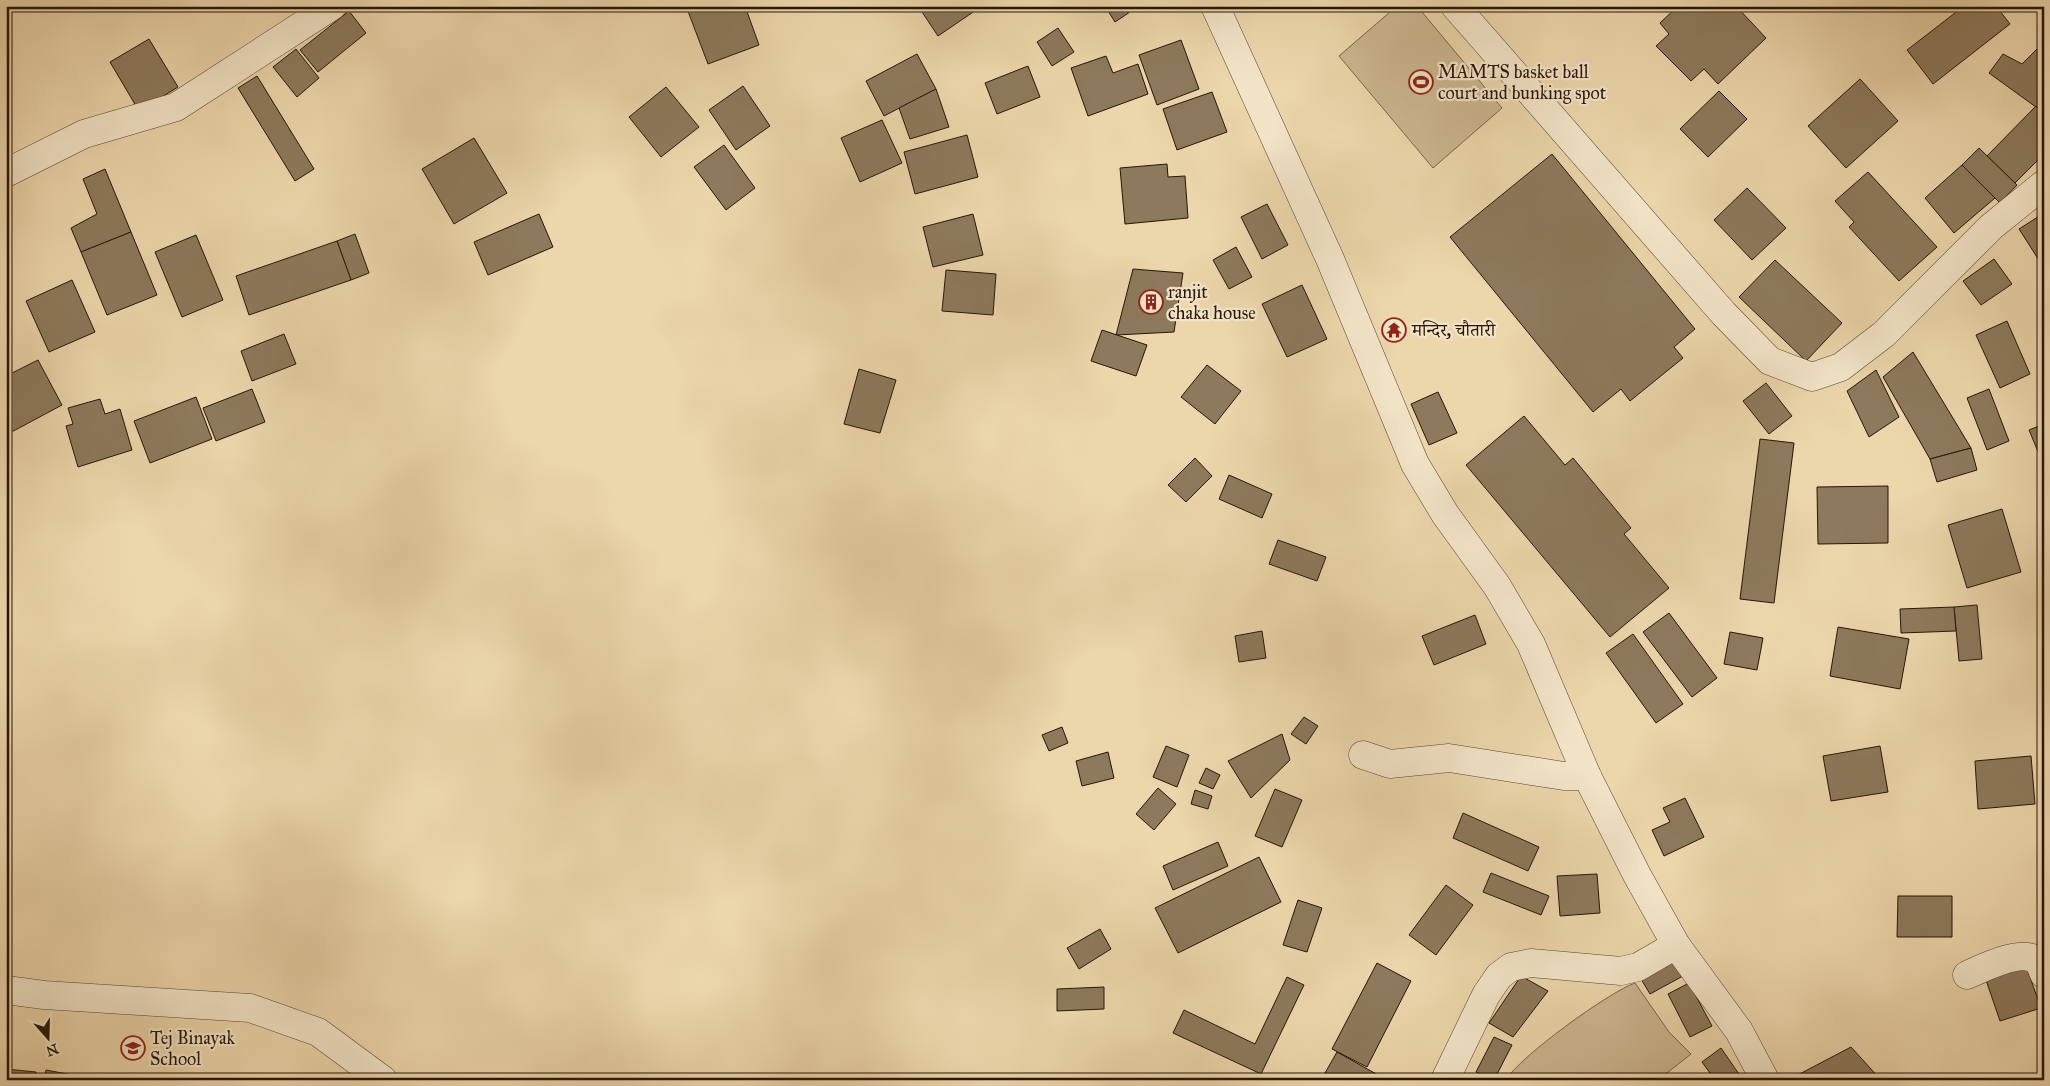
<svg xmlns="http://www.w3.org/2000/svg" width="2050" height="1086" font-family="'IM FELL Great Primer','Noto Serif Devanagari',serif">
<rect width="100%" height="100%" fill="#ecd6ab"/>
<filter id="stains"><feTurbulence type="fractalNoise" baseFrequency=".004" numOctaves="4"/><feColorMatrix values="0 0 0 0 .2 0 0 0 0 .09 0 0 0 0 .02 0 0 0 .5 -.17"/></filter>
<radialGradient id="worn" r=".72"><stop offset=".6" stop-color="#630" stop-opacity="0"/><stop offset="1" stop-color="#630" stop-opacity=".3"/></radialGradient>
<g fill="#cbb58f" stroke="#79654a">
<path d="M1397,6h20l85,102 -69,60 -94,-112z"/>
<path d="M1635,983l34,49 22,22 -33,26h-152c13,-23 103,-88 129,-97z"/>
</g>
<g fill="#8d795c" stroke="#271506">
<path d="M686,6h59l14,39 -51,19z"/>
<path d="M918,6h64l-44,30z"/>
<path d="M1105,6h34l-24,16z"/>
<path d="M1678,6h58l30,32 -48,46 -14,-15 -13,12 -35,-35 13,-12 -9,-11z"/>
<path d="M1964,6h32l14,18 -77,60 -26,-34z"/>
<path d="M349,11l17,22 -48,39 -18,-22z"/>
<path d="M1058,28l16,24 -22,14 -15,-24z"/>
<path d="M149,39l29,48 -39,24 -29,-49z"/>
<path d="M1181,40l18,49 -42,16 -18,-50z"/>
<path d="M296,49l23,29 -22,19 -24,-30z"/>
<path d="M2037,49l7,7v50l-4,4 -51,-37 14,-19 19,10z"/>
<path d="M917,54l19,35 -52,27 -18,-35z"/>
<path d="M1106,56l7,17 25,-9 10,30 -60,22 -17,-48z"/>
<path d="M1028,66l12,31 -43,17 -12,-31z"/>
<path d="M257,76l57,93 -19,12 -57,-93z"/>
<path d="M1860,79l38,42 -52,47 -38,-42z"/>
<path d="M743,86l27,40 -34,24 -27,-40z"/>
<path d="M666,87l33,40 -38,30 -32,-40z"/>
<path d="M936,89l13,38 -39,12 -11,-31z"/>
<path d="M1719,91l28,28 -39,38 -28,-28z"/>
<path d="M1212,92l15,40 -50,18 -14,-41z"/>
<path d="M2036,106l8,8v40l-29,29 -28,-27z"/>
<path d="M882,120l20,43 -42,19 -19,-44z"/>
<path d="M967,135l11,42 -63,17 -11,-42z"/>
<path d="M474,138l33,55 -53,31 -32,-55z"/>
<path d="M724,145l31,43 -29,22 -32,-43z"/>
<path d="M1979,148l38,37 -17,18 -38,-38z"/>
<path d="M1552,154l143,175 -21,18 9,11 -53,43 -9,-12 -28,23 -143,-175z"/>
<path d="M1167,164l1,13 17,-1 3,42 -63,6 -5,-56z"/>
<path d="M1962,165l33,33 -41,35 -29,-35z"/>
<path d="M105,169l26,63 -50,20 -10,-24 26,-14 -14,-35z"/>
<path d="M1868,172l69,75 -38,34 -50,-54 5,-5 -19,-21z"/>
<path d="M1747,188l39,40 -34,32 -38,-40z"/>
<path d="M1267,204l21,41 -26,14 -21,-42z"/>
<path d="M2044,213v55l-25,-39z"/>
<path d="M539,214l14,33 -65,28 -14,-33z"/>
<path d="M973,214l10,41 -50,12 -10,-40z"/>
<path d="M131,232l26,63 -50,20 -26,-63z"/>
<path d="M355,234l14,39 -18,7 -14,-39z"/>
<path d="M196,235l27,65 -41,17 -27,-65z"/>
<path d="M337,241l14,39 -102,35 -13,-39z"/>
<path d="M1236,247l16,30 -23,12 -16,-29z"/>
<path d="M1994,259l18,25 -31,21 -18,-24z"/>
<path d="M1775,260l67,63 -36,38 -67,-64z"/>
<path d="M1133,269l50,4 -9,59 -58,3z"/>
<path d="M946,270l50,4 -3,41 -51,-4z"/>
<path d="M72,280l23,52 -46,20 -23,-51z"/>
<path d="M1302,285l25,54 -40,18 -25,-53z"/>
<path d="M2007,321l23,53 -30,14 -24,-53z"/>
<path d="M1102,330l45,15 -11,31 -45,-15z"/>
<path d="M284,334l12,30 -44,17 -11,-30z"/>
<path d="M1913,352l58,96 -41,11 -47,-82z"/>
<path d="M38,360l24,45 -56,30v-59z"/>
<path d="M1207,365l34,26 -26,33 -34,-27z"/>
<path d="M859,369l37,11 -16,53 -36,-9z"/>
<path d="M1876,370l23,47 -30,20 -22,-46z"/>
<path d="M1766,383l26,33 -23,18 -26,-33z"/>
<path d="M252,389l13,33 -49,19 -13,-33z"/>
<path d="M1989,389l20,52 -22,9 -20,-52z"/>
<path d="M1438,392l19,41 -28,12 -18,-41z"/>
<path d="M196,397l16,42 -62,24 -16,-42z"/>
<path d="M100,399l5,15 15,-5 12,41 -54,17 -12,-41 7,-2 -5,-16z"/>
<path d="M1524,416l41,49 8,-7 58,70 -7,6 45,54 -59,49 -144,-172z"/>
<path d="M2044,424v42l-15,-36z"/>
<path d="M1760,439l34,4 -20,160 -34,-4z"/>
<path d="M1971,448l6,22 -40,12 -7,-23z"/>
<path d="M1195,458l17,18 -26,26 -18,-17z"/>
<path d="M1229,475l43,19 -10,24 -43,-19z"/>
<path d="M1888,486v57l-70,1 -1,-57z"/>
<path d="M2002,509l19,63 -54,16 -19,-63z"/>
<path d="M1278,540l48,17 -9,24 -48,-17z"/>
<path d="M1977,605l5,54 -23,2 -5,-54z"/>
<path d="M1954,607l2,24 -55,2 -1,-24z"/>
<path d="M1669,613l48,65 -25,19 -49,-65z"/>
<path d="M1475,615l11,29 -52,21 -12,-29z"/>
<path d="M1838,627l71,12 -9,50 -70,-13z"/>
<path d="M1262,631l4,27 -27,4 -4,-26z"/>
<path d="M1730,632l33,6 -6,32 -33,-6z"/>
<path d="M1633,634l50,70 -27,19 -50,-70z"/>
<path d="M1304,717l14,9 -12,18 -15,-10z"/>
<path d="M1062,727l6,16 -19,8 -7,-16z"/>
<path d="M1282,734l8,26 -39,38 -23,-37z"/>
<path d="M1166,746l23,9 -12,32 -24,-10z"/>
<path d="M1880,746l8,46 -57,9 -8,-45z"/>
<path d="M1108,752l6,26 -32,8 -6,-25z"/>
<path d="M2031,756l4,48 -57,5 -3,-48z"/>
<path d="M1206,768l14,7 -7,14 -14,-6z"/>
<path d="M1158,788l18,16 -22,26 -18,-16z"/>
<path d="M1275,789l27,11 -20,47 -27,-11z"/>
<path d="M1195,790l17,6 -4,13 -17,-5z"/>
<path d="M1685,798l19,39 -40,19 -12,-26 18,-8 -7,-14z"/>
<path d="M1463,813l76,34 -11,24 -75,-33z"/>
<path d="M1218,842l10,24 -55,24 -10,-24z"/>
<path d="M1259,857l22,45 -103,51 -23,-45z"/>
<path d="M1491,873l58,23 -8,19 -58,-23z"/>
<path d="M1597,874l3,39 -40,3 -3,-40z"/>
<path d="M1446,885l27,20 -37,50 -27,-20z"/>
<path d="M1898,896h54v41h-55z"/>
<path d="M1298,900l24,8 -15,44 -24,-7z"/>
<path d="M1100,929l11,20 -32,20 -12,-21z"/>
<path d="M1674,960l9,16 -33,18 -9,-15z"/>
<path d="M1377,963l34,18 -44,86 -35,-18z"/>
<path d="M2026,966l15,42 -41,13 -14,-41z"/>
<path d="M1521,976l27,15 -35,46 -24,-14z"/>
<path d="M1287,977l17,8 -43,89 -88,-41 11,-23 71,34z"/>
<path d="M1689,983l23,43 -22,11 -22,-43z"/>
<path d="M1104,987v22l-47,2v-22z"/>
<path d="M1494,1037l18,8 -18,35h-2l-16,-8z"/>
<path d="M1851,1047l30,33h-90l-1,-1z"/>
<path d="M1721,1048l20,29 -4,3h-22l-13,-18z"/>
<path d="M1337,1052l50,28h-66z"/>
<path d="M6,1069l30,3 -1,8h-29z"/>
<path d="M46,1070l43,8v2h-45z"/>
</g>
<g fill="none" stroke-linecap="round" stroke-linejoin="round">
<g stroke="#58452f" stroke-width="29">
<g id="minor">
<path d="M1215,6l115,253 85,205 30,50 52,72 34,58 56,132 50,99 39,70 63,86 26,49"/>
<path d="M1455,6l269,308 46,47 42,16 29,-10 43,-33 107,-107 53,-43"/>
<path d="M6,173l78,-39 92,-27 156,-101"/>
<path d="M1363,755l27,9 59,-6 115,18h23"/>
<path d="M1967,975c16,-7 55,-27 70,-14 4,3 5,9 7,13"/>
<path d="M6,990l38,5 206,13 68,24 65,48"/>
<path d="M1445,1080l41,-85 13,-19 12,-9 20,-4 90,8 17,-4 38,-22"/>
</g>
</g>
<use href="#minor" stroke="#f3e4c8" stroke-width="28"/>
</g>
<defs>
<g id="stadium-ring" transform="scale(1.25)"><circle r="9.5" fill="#f3e4c8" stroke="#8f2418" stroke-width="1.5"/><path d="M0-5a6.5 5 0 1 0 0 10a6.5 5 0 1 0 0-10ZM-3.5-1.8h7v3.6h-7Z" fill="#8f2418"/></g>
<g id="building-ring" transform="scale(1.25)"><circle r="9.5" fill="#f3e4c8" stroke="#8f2418" stroke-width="1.5"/><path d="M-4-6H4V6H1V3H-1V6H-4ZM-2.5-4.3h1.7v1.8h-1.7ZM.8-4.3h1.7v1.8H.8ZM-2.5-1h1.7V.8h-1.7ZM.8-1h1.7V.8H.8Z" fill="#8f2418"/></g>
<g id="temple-ring" transform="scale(1.25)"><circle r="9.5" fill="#f3e4c8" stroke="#8f2418" stroke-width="1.5"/><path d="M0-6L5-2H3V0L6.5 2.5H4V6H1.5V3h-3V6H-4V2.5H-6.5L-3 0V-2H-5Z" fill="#8f2418"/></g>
<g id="school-ring" transform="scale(1.25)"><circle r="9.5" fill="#f3e4c8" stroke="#8f2418" stroke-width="1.5"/><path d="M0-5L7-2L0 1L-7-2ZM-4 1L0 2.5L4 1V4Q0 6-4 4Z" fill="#8f2418"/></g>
</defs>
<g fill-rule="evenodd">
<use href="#stadium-ring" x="1421" y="82"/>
<use href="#building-ring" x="1151" y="302"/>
<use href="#temple-ring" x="1394" y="330"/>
<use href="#school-ring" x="133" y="1048"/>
</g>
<g text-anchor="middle" stroke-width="4.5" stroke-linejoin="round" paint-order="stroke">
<g font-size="18" fill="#271506" stroke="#f3e4c8" text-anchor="start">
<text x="1438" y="78">MAMTS basket ball<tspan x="1438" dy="21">court and bunking spot</tspan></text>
<text x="1168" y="298">ranjit<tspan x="1168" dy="21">chaka house</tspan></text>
<text x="1412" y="336">मन्दिर, चौतारी</text>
<text x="150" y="1044">Tej Binayak<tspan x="150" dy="21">School</tspan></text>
</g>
</g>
<rect width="2050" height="1086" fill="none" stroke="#ecd6ab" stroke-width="25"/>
<rect x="8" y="8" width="2035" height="1071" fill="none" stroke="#271506" stroke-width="2.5"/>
<rect x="12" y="12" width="2025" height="1061" fill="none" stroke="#271506"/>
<g transform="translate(48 1038) rotate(160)" stroke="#f3e4c8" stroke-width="4" paint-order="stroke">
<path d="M0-4L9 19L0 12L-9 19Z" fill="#271506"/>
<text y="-8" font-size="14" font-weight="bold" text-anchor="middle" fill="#271506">N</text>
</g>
<rect width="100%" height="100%" filter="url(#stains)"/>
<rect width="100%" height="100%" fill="url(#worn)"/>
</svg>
